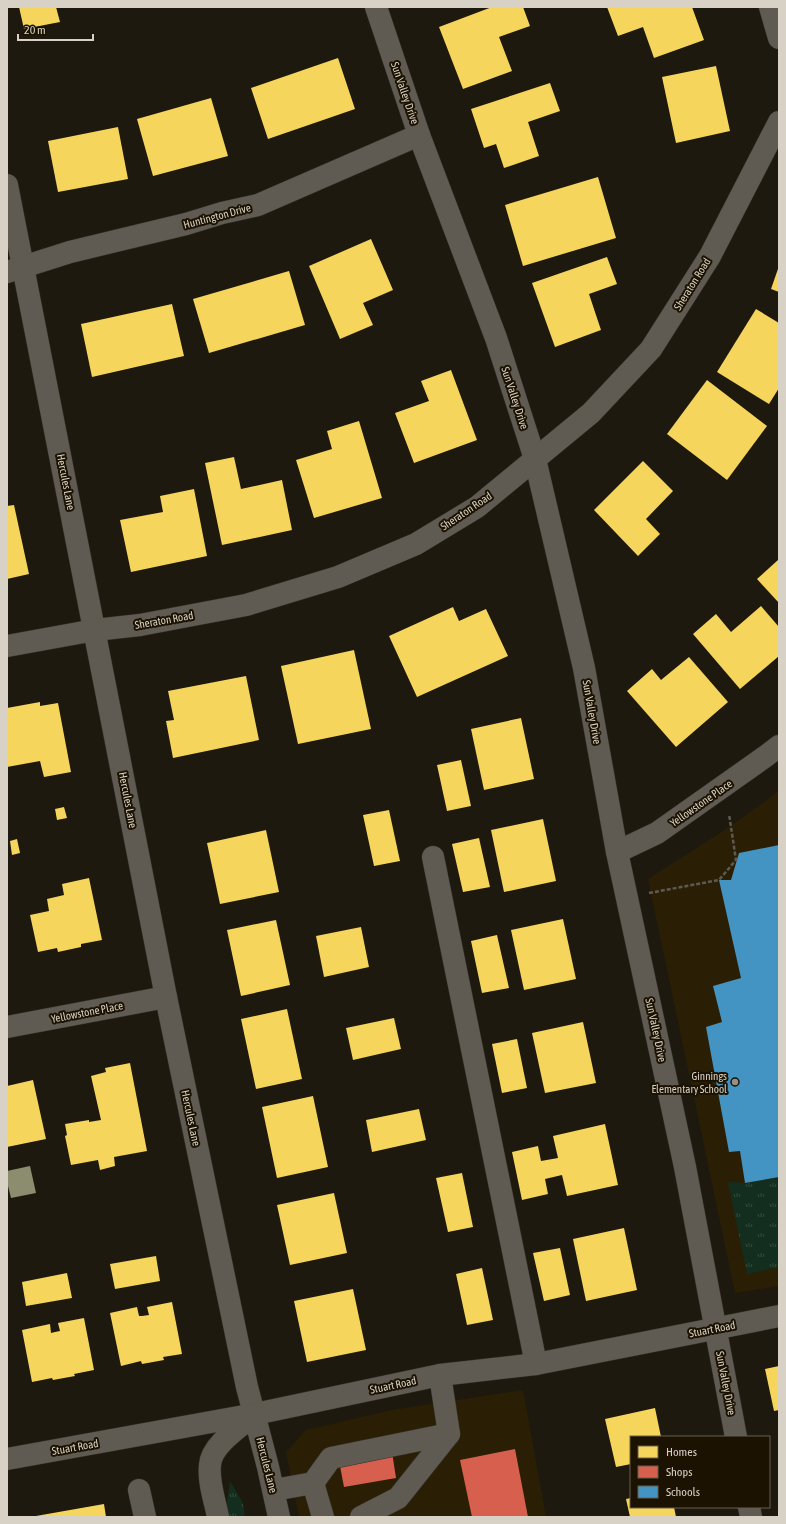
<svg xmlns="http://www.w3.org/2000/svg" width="786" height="1524" font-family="'Asap Condensed',sans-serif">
<defs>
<pattern id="grass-tufts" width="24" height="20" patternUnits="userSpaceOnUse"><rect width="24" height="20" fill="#132d1e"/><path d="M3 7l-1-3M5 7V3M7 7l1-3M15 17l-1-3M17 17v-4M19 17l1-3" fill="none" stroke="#354a3d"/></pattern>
</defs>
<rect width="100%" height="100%" fill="#1e190e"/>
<g fill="#2a1f04">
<path d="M779,790v496l-44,7 -87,-414 78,-50 44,-31z"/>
<path d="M523,1390l23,127h-247l-13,-65 20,-22 86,-20z"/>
</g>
<g fill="url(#grass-tufts)">
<path d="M779,1177v90l-32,7 -19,-92 17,1z"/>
<path d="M230,1481l13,22 2,14h-20z"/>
</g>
<g fill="#f6d55c">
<path d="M19,7h37l4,15 -36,7z"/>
<path d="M492,7h31l7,19 -31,11 13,34 -49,18 -24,-62z"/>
<path d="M607,7h85l12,33 -50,18 -11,-31 -25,9z"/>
<path d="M338,58l17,51 -87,30 -17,-51z"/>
<path d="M716,66l14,65 -54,12 -14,-66z"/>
<path d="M550,83l10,28 -32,11 11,34 -35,12 -8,-24 -12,4 -13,-39z"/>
<path d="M211,98l17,58 -75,20 -16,-57z"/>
<path d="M118,127l10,52 -70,13 -10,-51z"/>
<path d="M598,177l18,61 -93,28 -18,-61z"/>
<path d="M371,239l22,51 -30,13 10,22 -33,14 -31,-73z"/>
<path d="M607,257l10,27 -28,10 12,36 -46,17 -23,-64z"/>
<path d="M779,266v26l-8,-3z"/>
<path d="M289,271l16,54 -96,28 -16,-54z"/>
<path d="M172,304l12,52 -92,21 -11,-53z"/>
<path d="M756,309l23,14v65l-10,16 -52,-32z"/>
<path d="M451,370l26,70 -63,23 -19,-50 34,-12 -8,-20z"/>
<path d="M707,380l60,46 -40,54 -60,-46z"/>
<path d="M359,421l23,77 -68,20 -18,-58 36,-11 -5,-18z"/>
<path d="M234,457l7,32 41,-9 10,50 -70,15 -17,-82z"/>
<path d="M643,461l30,30 -27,28 14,15 -22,22 -44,-46z"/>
<path d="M194,489l13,67 -76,16 -11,-52 43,-8 -3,-16z"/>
<path d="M14,505l15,69 -22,5v-73z"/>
<path d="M778,560l1,1v42l-22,-24z"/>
<path d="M761,606l18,21v29l-39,33 -47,-55 23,-20 15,18z"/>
<path d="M453,607l6,14 27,-12 22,47 -91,41 -28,-61z"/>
<path d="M354,650l17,79 -73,15 -17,-78z"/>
<path d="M689,657l39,45 -52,45 -49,-56 25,-22 9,11z"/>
<path d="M246,676l13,64 -86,18 -7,-37 8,-1 -6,-29z"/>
<path d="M40,702v4l18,-3 13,69 -27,5 -4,-16 -33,6v-59z"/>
<path d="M521,718l13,61 -50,11 -13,-61z"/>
<path d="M461,760l10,46 -24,5 -10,-46z"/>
<path d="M64,807l3,11 -10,2 -2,-11z"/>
<path d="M389,810l11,51 -26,5 -11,-51z"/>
<path d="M543,819l13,62 -52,11 -13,-62z"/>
<path d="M266,830l13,62 -59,12 -13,-61z"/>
<path d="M479,838l11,49 -27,5 -11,-48z"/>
<path d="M17,839l3,14 -8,2 -2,-14z"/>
<path d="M89,878l13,62 -21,4v3l-23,5 -1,-4 -19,4 -8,-37 19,-4 -2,-12 17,-4 -2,-11z"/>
<path d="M563,919l13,60 -52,11 -13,-60z"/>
<path d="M276,920l14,65 -49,11 -14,-66z"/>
<path d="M361,927l8,40 -45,10 -8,-41z"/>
<path d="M497,935l12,53 -27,5 -11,-52z"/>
<path d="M287,1009l15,70 -46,10 -15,-70z"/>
<path d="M394,1018l7,31 -48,11 -7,-32z"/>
<path d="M583,1022l13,61 -51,10 -13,-60z"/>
<path d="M517,1039l10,49 -25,5 -10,-49z"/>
<path d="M130,1063l17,88 -33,6 1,9 -15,4 -2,-10 -27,5 -6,-29 2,-1 -2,-11 24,-4v2l12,-2 -10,-44 15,-4 -1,-4z"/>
<path d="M33,1080l13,59 -39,8v-61z"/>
<path d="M313,1096l15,71 -51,11 -15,-71z"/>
<path d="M419,1109l7,31 -54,12 -6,-32z"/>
<path d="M605,1124l13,61 -51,11 -5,-21 -17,4 3,15 -26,6 -10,-48 26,-6 3,15 17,-3 -5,-22z"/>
<path d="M462,1173l11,54 -25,5 -12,-54z"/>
<path d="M334,1193l13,60 -57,12 -13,-60z"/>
<path d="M624,1228l13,62 -51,11 -13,-62z"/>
<path d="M560,1248l10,47 -26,6 -11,-48z"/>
<path d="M156,1256l4,25 -45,8 -5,-25z"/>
<path d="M482,1268l11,52 -26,5 -11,-51z"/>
<path d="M67,1273l5,25 -46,8 -4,-24z"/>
<path d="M353,1289l13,61 -59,12 -13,-61z"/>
<path d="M172,1302l10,52 -19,3 1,3 -22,4 -1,-3 -20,5 -11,-53 27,-6 2,9h3l7,-1 -2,-8z"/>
<path d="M84,1318l10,52 -20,4 1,2 -22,4 -1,-2 -20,4 -10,-52 28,-6 1,9 4,-1 5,-1 -2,-8z"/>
<path d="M779,1366v44l-5,1 -9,-42z"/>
<path d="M655,1408l6,29h-30v27l-15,3 -11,-48z"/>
<path d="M631,1498v9h43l2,10h-46l-4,-18z"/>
<path d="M104,1504l2,13h-70v-1z"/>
</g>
<g fill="#d6604d">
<path d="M515,1449l13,68h-56l-12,-57z"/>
<path d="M392,1452l4,26 -52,9 -5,-26z"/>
</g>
<path fill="#4393c3" d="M779,845v332l-34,6 -5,-32 -11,1 -23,-125 16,-5 -9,-36 28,-8 -22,-98h12l8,-27z"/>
<path fill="#8c8c6e" d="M30,1166l6,27 -25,5 -4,-16v-11z"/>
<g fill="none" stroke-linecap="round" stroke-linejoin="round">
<g stroke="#36322b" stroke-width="23">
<g id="minor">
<path d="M376,7l43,128 77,203 39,121 49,209 33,184 68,315 51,270"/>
<path d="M770,7l9,31"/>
<path d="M7,185l159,812 81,390 21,80 11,50"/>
<path d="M7,272l63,-20 116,-28 36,-11 36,-8 161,-70"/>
<path d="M7,646l88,-16 45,-5 106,-20 92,-28 78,-33 61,-37 114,-94 60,-64 59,-93 69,-134"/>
<path d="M617,852l40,-19 109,-77 13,-10"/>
<path d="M433,857l103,507"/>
<path d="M7,1027l159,-30"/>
<path d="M7,1459l248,-45 185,-39 96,-11 243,-48"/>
<path d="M313,1483l10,34"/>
<path d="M139,1490l6,27"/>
<path d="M274,1490l39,-7 18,-25 118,-24"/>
<path d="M749,1507l2,10"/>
<path d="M218,1517c-3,-16 -10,-35 -8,-52 1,-20 30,-38 44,-50"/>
<path d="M361,1517l37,-19 51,-64 -9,-59"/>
</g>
</g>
<path stroke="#5e5a52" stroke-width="2.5" stroke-dasharray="4 2" stroke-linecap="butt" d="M649,893l70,-13 17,-20 -7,-46"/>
<use href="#minor" stroke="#5f5a52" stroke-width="22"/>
</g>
<circle fill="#979185" stroke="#1b1201" stroke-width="1.5" cx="735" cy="1082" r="4"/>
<g text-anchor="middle" stroke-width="4" stroke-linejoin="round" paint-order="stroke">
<g font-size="11" fill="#d8d1c5" stroke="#1b1201">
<text transform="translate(405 93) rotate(71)" y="4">Sun Valley Drive</text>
<text transform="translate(217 216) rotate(-15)" y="4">Huntington Drive</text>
<text transform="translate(692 284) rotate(-58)" y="4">Sheraton Road</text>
<text transform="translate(515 398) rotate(72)" y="4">Sun Valley Drive</text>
<text transform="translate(66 482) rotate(79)" y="4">Hercules Lane</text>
<text transform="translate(466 511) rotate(-34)" y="4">Sheraton Road</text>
<text transform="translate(164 620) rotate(-10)" y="4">Sheraton Road</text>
<text transform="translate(592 712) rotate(80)" y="4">Sun Valley Drive</text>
<text transform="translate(128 800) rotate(79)" y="4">Hercules Lane</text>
<text transform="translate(701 803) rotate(-35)" y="4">Yellowstone Place</text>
<text transform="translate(87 1012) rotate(-11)" y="4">Yellowstone Place</text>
<text transform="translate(656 1030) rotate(78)" y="4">Sun Valley Drive</text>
<text transform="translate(191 1118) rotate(78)" y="4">Hercules Lane</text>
<text transform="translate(712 1329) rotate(-11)" y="4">Stuart Road</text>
<text transform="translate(726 1383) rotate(79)" y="4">Sun Valley Drive</text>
<text transform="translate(393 1385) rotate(-12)" y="4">Stuart Road</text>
<text transform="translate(75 1447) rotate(-10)" y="4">Stuart Road</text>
<text transform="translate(267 1465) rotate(76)" y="4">Hercules Lane</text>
</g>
<g font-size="11" fill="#d8d1c5" stroke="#1b1201" text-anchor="end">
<text x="727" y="1080">Ginnings<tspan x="727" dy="13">Elementary School</tspan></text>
</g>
</g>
<rect width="786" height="1524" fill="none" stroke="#d8d1c5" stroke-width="16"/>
<rect x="630" y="1436" width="140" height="72" fill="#1b1201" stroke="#675e4f"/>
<rect x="638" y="1446" width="20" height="12" fill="#f6d55c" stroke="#675e4f"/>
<text x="666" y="1456" font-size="12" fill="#d8d1c5">Homes</text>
<rect x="638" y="1466" width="20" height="12" fill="#d6604d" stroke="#675e4f"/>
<text x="666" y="1476" font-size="12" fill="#d8d1c5">Shops</text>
<rect x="638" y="1486" width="20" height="12" fill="#4393c3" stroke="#675e4f"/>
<text x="666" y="1496" font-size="12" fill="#d8d1c5">Schools</text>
<path d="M18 34v6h75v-6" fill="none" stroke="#d8d1c5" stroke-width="2"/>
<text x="24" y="34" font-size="12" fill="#d8d1c5" stroke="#1b1201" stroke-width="3" paint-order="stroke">20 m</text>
</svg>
